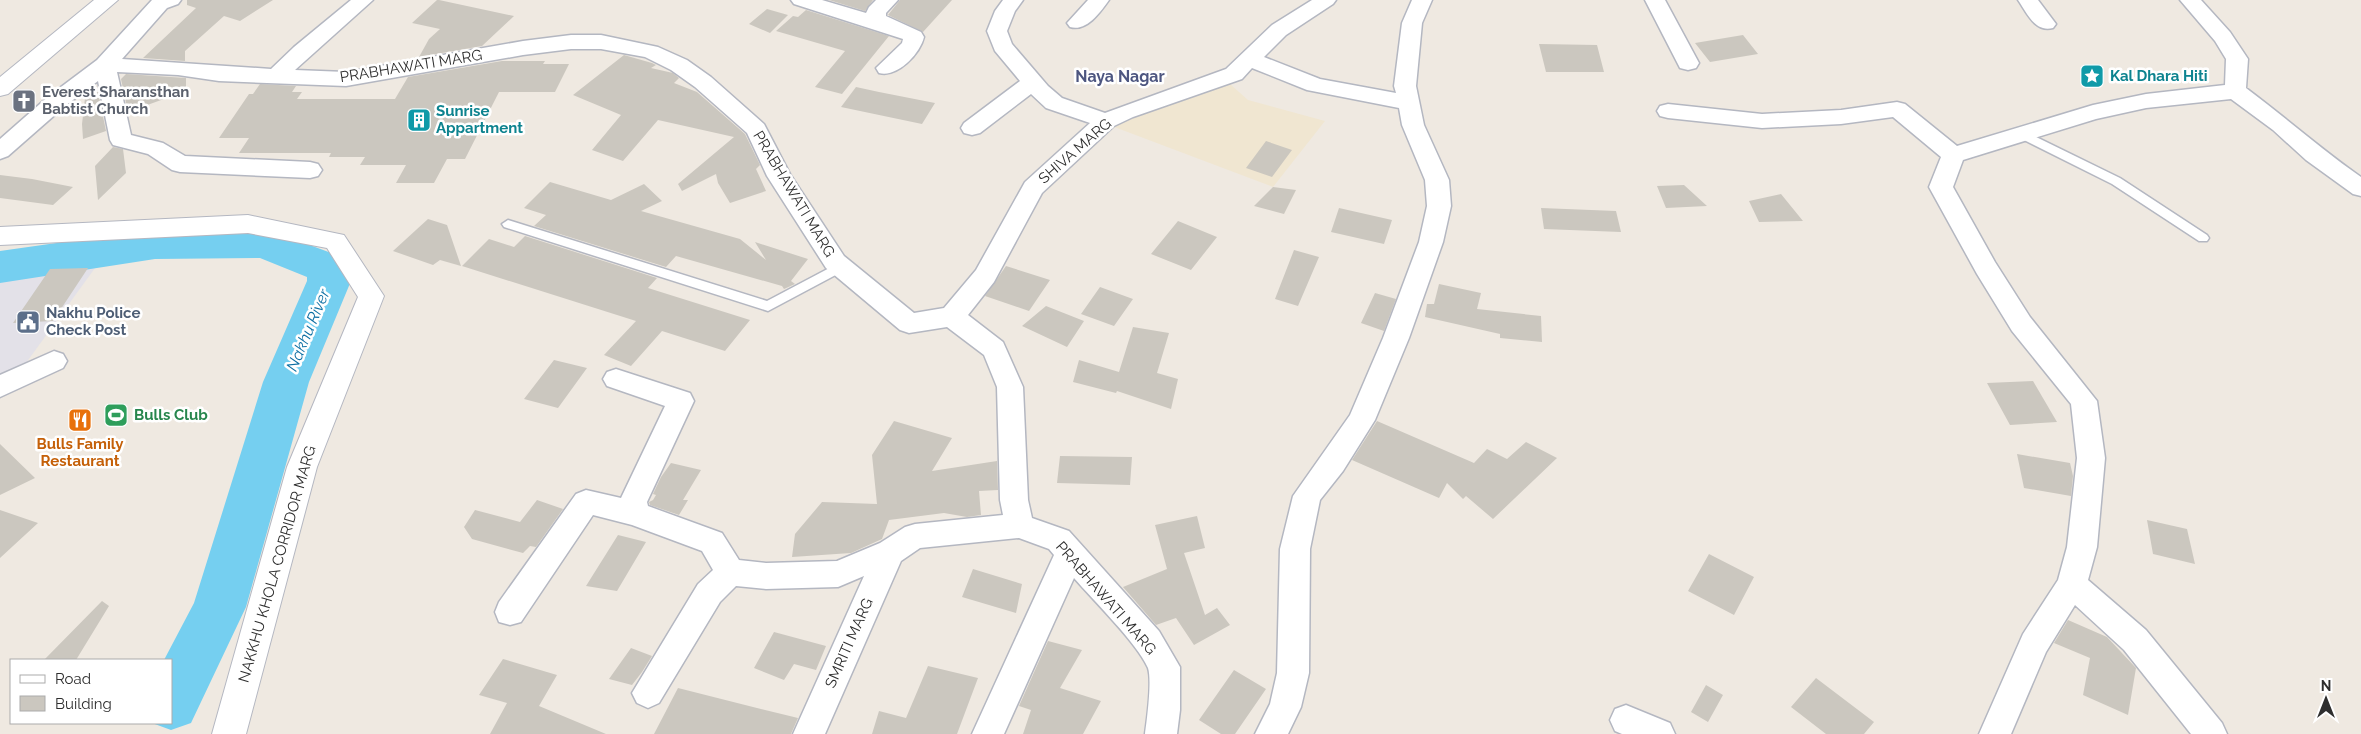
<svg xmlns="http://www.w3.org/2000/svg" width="2361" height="734" viewBox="0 0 2361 734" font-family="Raleway,sans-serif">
<rect width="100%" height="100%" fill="#efe9e1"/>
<path fill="#e3e1e8" d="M103,257L26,363L0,376V280Z"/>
<path fill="#f0e6d1" d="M1230,84L1248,100L1325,121L1273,187L1109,125L1128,116Z"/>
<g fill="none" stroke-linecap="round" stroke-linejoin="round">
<path fill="#75cff0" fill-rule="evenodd" d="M264,228L342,257L349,268L351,281L309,382L246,607L191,723L171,730L152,723H171V660H164L194,603L263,382L307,281V277L260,258L155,259L0,283V251L155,229Z"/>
</g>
<path fill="#cbc7bf" d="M187,0H273L240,21L224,16L185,51V61L143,58L196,8L187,5Z
M437,0H439L514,16L482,46L419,57L429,39L440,29L412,23Z
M829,0H873L865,11Z
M900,0H952L923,32L888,15Z
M767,9L788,15L770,33L749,24Z
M806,10L889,36L842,94L815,87L845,51L776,31L793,16L798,17Z
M1743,35L1758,54L1710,62L1695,43Z
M1539,44L1597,45L1604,72H1546Z
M624,55L652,63L656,65L651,68L673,73L679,78L674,83L697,92L745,134L760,165L756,169L766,191L730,203L718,183L716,174L682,191L678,184L734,137L658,120L623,161L592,150L621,115L573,95Z
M502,61H545L543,64H569L555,92H499L465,159H447L434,183H396L406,165H360L365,157H329L331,153H239L249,138H219L249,94H253L260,84L296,86L292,92H302L297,99H395L408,77Z
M126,74L186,78V91L128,112L121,79Z
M856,87L879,92L935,103L922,124L841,107Z
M98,92L106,131L83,139L82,124L85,98Z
M1266,141L1292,150L1272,177L1246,168Z
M113,147L123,149L126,173L98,200L95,166Z
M0,175L32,179L73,187L53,205L0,198Z
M550,182L611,200L644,184L662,201L641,211L740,239L766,260L755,242L808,259L791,281L795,284L784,289L782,286L676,256L666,267L534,226L546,215L524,208Z
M1684,185L1707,206L1666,208L1657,186Z
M1273,187L1296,190L1284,214L1254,206Z
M1781,194L1803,221L1759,222L1749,201Z
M1339,208L1392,220L1384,244L1331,232Z
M1541,208L1616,211L1621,232L1544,229Z
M428,219L447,225L461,266L440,260L433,265L393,251Z
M1178,221L1217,237L1191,270L1151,254Z
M525,236L657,278L648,288L750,320L725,351L662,331L631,366L604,355L636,321L462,266L489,239L514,247Z
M1294,250L1319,257L1298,306L1275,299Z
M1006,266L1050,280L1029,311L985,296Z
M88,268L53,321L13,323L50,269Z
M1439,284L1481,293L1477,309L1541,316L1542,342L1500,338V334L1425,317L1427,304H1434Z
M1100,287L1133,299L1114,326L1081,314Z
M1375,293L1396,299L1384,331L1361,323Z
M1046,306L1084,321L1067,347L1022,326Z
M1133,327L1169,333L1157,373L1178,379L1171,409L1117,391L1116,393L1073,382L1079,360L1119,372Z
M554,360L587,368L558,408L524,399Z
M2033,381L2057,422L2010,425L1987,383Z
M894,421L952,438L932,471L997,461L998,490L979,491L981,515L967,517L944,513L889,520L882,539L851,553L792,557L795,534L822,502L877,504L872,455Z
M1377,421L1474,463L1487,449L1507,459L1526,442L1557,458L1493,519L1466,496L1463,499L1447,483L1439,498L1352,460Z
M0,444L35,478L0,495Z
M2017,454L2070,463L2073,476L2071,496L2024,488Z
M1060,456L1132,457L1130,485L1057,483Z
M671,463L701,470L683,500H688L679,515L650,505L649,502L653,500L656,495L653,494L661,477Z
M537,500L563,509L536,547L530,546L523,553L472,539L464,527L475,510L520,522Z
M0,510L38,523L0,558Z
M1197,516L1205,548L1184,553L1205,615L1217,608L1230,625L1194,645L1176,618L1156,625L1123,587L1167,569L1155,525Z
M2147,520L2187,529L2195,564L2153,554Z
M618,535L646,542L617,591L586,586Z
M1709,554L1754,577L1734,615L1688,591Z
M973,569L1022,584L1016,613L962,597Z
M102,601L109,606L76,660H44Z
M2068,620L2107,637L2136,668L2128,715L2083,695L2090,658L2054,643Z
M774,632L826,646L816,670L794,664L784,680L754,668Z
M1048,641L1082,650L1060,688L1101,701L1083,734H1023L1031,710L1019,706Z
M631,648L652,656L642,672L632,685L609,679Z
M503,659L557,675L539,706L606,734H490L507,703L479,695Z
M928,666L978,678L957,734H872L879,711L906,718Z
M1234,670L1266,689L1235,734H1221L1199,720Z
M1816,678L1874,722L1864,734H1826L1791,707Z
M1706,685L1723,695L1708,722L1691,712Z
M678,688L753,707L798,718L791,734H654Z"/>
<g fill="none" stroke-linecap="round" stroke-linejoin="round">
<g stroke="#b4b7c1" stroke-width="3">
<path id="lane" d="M2022,130L2120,178L2207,235L2209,238L2207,241H2199L2112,184L2018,137L2017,134Z
M508,220L767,301L837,264H845L847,267L845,270L768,311L504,227L502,224Z"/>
</g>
<g stroke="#b4b7c1" stroke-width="3">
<path id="street" d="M152,0H181L178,4L167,8L122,59L271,69L294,47L351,0H373L295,70L346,72L523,41L571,35H601L658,47L687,60L711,77L764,124L790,174L844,256L914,313L944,308L976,270L1025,182L1090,123L1046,108L1031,94L980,133L972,135L964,133L961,128L964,123L1020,81L995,51L987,31L995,11L1003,0H1023L1015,11L1007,31L1012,44L1048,86L1062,98L1105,113L1226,69L1272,25L1312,0H1336L1333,4L1286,35L1264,57L1320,79L1396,93L1394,86L1402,23L1412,0H1432L1422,23L1416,86L1424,125L1449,180L1451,206L1443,242L1409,338L1375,420L1343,471L1320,500L1310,549L1309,673L1301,707L1288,734H1255L1270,704L1277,673L1280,549L1293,496L1350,415L1383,338L1419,242L1427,206L1425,180L1402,125L1399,108L1307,90L1252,68L1242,79L1133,117L1114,126L1042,193L994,282L968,315L1003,342L1023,387L1028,500L1032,518L1069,531L1159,631L1180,667V710L1177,734H1145C1147,720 1152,680 1148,668C1137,643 1093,600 1074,578L1004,734H972L1054,555L1049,549L1019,538L920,548L901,561L825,734H793L864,576L838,587L766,589L736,586L720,602L659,703L648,708L637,703L632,693L698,584L713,570L702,551L632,525L593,515L521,622L510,625L499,622L495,612L499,602L576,494L586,490L621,498L665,406L607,386L603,379L607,372L616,369L690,393L694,401L647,502L648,506L722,533L739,560L766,563L837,561L880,543L905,527L915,524L1003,515L1000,500L997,387L984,355L947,327L909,333L900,330L826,268L767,176L747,133L695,87L671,70L645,57L601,49H571L523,55L346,86L219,81L178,75L117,72L131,135L163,143L185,156L310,162L318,164L322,170L318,176L310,178L180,172L172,170L148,154L113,145L110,140L98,81L65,106L8,156L0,159V139L49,96L97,60Z
M791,0H822L866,13L869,7L876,0H898L886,13V16L921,32L924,37C920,54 897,78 879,73L876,68L902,43L903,39L794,4Z
M1088,0H1109C1100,13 1086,32 1070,27L1067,23Z
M1645,0H1665L1699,63L1696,68L1688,70L1680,68Z
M2018,0H2038L2056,24L2053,28C2035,33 2027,13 2018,0Z
M2180,0H2201L2230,32L2248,59L2246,88C2285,117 2321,149 2361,177V196L2353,194L2306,160L2273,130L2231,99L2146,108L2096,119L1963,160L1953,187L1995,262L2030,317L2097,401L2105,458L2097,547L2088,580L2146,630L2222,723L2227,734H2191L2124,650L2075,605L2046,652L2011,734H1979L2023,634L2058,580L2067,547L2077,458L2071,404L2012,331L1977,274L1929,187L1941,157L1893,117L1841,124L1762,128L1668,118L1660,116L1657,111L1660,106L1668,104L1762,114L1841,110L1897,102L1905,104L1957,146L2093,105L2146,94L2225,85L2226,59L2215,41Z
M54,351L63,354L67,361L63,368L0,397V375Z
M1626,705L1670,723L1675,734H1622L1615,731L1610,720L1615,709Z"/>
</g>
<g stroke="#b4b7c1" stroke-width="2">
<path id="secondary" d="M94,0H118L8,94L0,96V77Z
M248,215L344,235L384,296L317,467L246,734H212L287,467L358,297L327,248L248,233L0,245V227Z"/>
</g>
<use href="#lane" fill="#fff" fill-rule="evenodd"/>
<use href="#street" fill="#fff" fill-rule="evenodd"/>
<use href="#secondary" fill="#fff" fill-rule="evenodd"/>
</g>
<defs>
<g id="sight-square" transform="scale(1.25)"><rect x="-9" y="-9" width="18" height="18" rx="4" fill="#0f9aa8" stroke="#fff"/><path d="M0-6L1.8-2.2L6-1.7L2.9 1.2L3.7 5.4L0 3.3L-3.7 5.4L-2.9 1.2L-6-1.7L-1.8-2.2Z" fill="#fff"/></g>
<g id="church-square" transform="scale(1.25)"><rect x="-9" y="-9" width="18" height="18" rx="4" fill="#6b7280" stroke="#fff"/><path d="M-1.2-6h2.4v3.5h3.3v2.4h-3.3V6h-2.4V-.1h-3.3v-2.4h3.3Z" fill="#fff"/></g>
<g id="building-square" transform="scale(1.25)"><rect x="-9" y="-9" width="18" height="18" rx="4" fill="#0f9aa8" stroke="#fff"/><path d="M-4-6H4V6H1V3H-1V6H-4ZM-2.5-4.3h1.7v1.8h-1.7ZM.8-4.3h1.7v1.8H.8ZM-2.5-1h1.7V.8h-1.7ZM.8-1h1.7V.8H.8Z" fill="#fff"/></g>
<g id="civic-square" transform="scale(1.25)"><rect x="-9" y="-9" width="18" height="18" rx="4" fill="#5c6f8a" stroke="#fff"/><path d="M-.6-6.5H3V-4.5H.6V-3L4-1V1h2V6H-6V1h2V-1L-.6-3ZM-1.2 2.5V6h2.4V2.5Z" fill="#fff"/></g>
<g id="stadium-square" transform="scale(1.25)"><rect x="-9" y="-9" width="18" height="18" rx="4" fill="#2e9e5b" stroke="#fff"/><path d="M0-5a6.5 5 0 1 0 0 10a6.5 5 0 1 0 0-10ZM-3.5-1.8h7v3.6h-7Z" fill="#fff"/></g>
<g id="restaurant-square" transform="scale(1.25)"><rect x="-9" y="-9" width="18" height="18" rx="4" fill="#e8710a" stroke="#fff"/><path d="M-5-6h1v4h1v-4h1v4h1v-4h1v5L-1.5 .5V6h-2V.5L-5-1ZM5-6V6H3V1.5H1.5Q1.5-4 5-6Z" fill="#fff"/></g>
</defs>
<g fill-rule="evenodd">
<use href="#sight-square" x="2092" y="76"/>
<use href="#church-square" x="24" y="101"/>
<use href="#building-square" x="419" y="120"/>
<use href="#civic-square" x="28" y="322"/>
<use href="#stadium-square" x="116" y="415"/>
<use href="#restaurant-square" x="80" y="420"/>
</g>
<g text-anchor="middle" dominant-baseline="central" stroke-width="5" stroke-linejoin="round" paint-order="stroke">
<g font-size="15" fill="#2e2e2e" stroke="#fff">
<text transform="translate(411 66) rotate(-9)">PRABHAWATI MARG</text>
<text transform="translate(1075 151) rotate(-41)">SHIVA MARG</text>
<text transform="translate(794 194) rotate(59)">PRABHAWATI MARG</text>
<text transform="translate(277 564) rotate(-74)">NAKKHU KHOLA CORRIDOR MARG</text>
<text transform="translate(1106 598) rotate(49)">PRABHAWATI MARG</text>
<text transform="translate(849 643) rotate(-66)">SMRITI MARG</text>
</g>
<g font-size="15" font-weight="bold" fill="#0d838f" stroke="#fff" text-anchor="start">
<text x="2110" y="76">Kal Dhara Hiti</text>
<text x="436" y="111">Sunrise<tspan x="436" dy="17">Appartment</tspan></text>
</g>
<g font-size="15" font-weight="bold" fill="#5b616d" stroke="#fff" text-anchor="start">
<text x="42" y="92">Everest Sharansthan<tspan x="42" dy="17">Babtist Church</tspan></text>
</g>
<g font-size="15" font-weight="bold" fill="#4e5e75" stroke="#fff" text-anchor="start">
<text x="46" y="313">Nakhu Police<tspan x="46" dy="17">Check Post</tspan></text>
</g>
<g font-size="15" font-weight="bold" fill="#27864d" stroke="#fff" text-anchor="start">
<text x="134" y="415">Bulls Club</text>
</g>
<g font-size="15" font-weight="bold" fill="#c56008" stroke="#fff">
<text x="80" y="444">Bulls Family<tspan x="80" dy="17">Restaurant</tspan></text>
</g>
<g font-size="16" font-weight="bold" fill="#4d5680" stroke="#fff">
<text x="1120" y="76">Naya Nagar</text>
</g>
<g font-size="16" font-style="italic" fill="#0d6fa3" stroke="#fff">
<text transform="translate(308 330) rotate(-67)">Nakhu River</text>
</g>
</g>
<rect x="10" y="659" width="162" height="65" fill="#ffffff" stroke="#ababab"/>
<rect x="20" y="675" width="25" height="8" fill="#ffffff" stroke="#ababab"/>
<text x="55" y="684" font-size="15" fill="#2e2e2e">Road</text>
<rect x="20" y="696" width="25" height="15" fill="#cbc7bf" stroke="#ababab"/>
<text x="55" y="709" font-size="15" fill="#2e2e2e">Building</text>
<g transform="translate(2326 699)" stroke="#ffffff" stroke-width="4" paint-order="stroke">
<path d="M0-4L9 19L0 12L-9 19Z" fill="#2e2e2e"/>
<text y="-8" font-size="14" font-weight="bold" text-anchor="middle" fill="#2e2e2e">N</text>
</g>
</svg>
